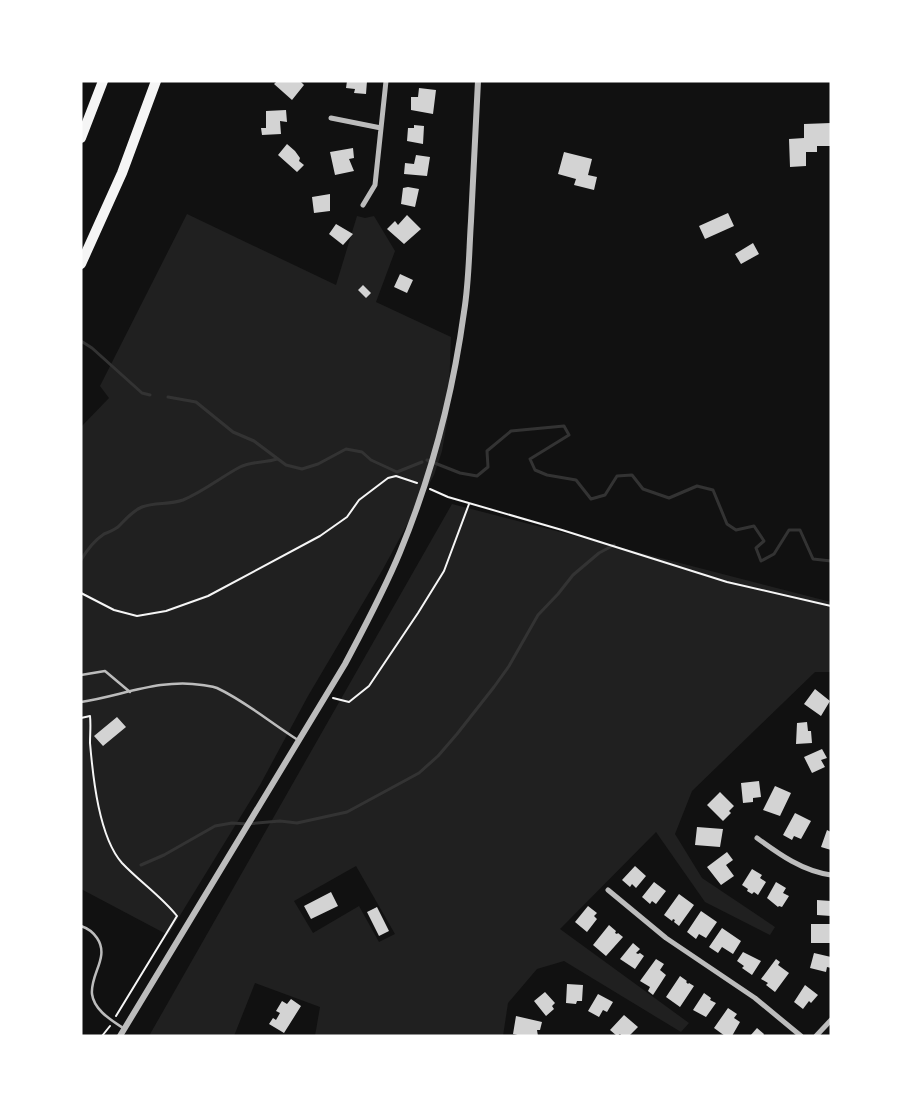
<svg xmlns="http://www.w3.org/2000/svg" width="912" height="1117" viewBox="0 0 912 1117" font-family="'Source Sans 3',sans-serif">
<rect width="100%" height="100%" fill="#111"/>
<path fill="#202020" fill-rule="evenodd" d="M187,214L336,285L357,216L365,218L374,216L395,251L376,302L451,337L448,417L442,451L434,475L383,569L308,696L260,785L168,935L81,889V427L109,398L100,386Z
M452,504L831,602V672H815L692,791L675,834L702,878L775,927L770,935L705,902L656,832L560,929L689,1023L681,1032L564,961L537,969L508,1003L503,1036H315L320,1007L255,983L234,1036H149ZM356,866L395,934L379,942L359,906L313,933L294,901Z"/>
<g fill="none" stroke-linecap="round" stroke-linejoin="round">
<path stroke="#333" stroke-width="3" d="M81,341L92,348L142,393L150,395
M168,397L196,402L233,432L254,441L286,465L302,469L318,464L346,449L362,452L371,460L397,472L422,462
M427,460L460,473L477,476L488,467L487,451L511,431L564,426L569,435L530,459L535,470L547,475L576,480L591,499L605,495L617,476L632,475L643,489L669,498L697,486L713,490L727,524L736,530L754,526L764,541L756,548L761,561L774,554L789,530H800L813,559L831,561
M81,560C87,550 95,540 104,534C109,532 114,530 118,527C125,520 132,511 142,507C155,502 169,505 183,500C203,492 221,477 240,467C252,461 265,463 277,459
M141,865L164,855L215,826L232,823L247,824L280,821L297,823L347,812L419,773L438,756L457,734L494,687L509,666L538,615L558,594L573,575L599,553L614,545"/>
</g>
<path fill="#d3d3d3" d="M277,81H300L304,85L292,100L274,84Z
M347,81H367L366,94L354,93L355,89L346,88Z
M419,88L436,90L433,114L411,110V97H418Z
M286,110L287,122L280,121L281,134L262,135L261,128H266V111Z
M831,123V146H817V152H806V166L790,167L789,139L804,138V124Z
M414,125L424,126L423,144L407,141L408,128H414Z
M287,144L295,151L300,158L299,161L304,165L297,172L278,155Z
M353,148L354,158L349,159L354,171L335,175L330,152Z
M564,152L592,159L588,175L597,177L594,190L574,185L576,179L558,174Z
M416,155L430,157L427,176L404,174L405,163L414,164Z
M408,187L419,189L415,207L401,204L403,188Z
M330,194V211L314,213L312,197Z
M728,213L734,226L705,239L699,226Z
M407,215L421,229L404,244L387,229L395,221L398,225Z
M336,224L353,234L343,245L329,234Z
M753,243L759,254L741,264L735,254Z
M400,274L413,280L407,293L394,287Z
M363,285L371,293L366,298L358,290Z
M815,689L830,701L821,716L804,704Z
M117,717L126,727L103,746L94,736Z
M807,722L808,731H811L812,743L796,744L797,723Z
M822,749L827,758L821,760L825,767L812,773L804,757Z
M759,781L761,797L753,798V802L743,803L741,783Z
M775,786L791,793L780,816L763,810Z
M720,792L734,806L729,811L731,813L723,821L707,805Z
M795,813L811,821L801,839L794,836L792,840L783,835Z
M697,827L723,829L720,847L695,845Z
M827,830L831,832V850L821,847Z
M727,852L733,860L726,865L734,876L721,885L707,867Z
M635,866L646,876L636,888L632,884L630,887L622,880Z
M752,869L762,875L760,878L766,882L758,895L754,892L752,894L747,891L748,889L742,885Z
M654,882L666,891L656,904L652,901L650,904L642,897Z
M776,882L786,888L783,893L789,896L782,907L779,906L778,907L767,898Z
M331,892L338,906L311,919L304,906Z
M679,894L694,905L679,926L674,922L675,920L673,919L672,921L664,915Z
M817,900L831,901V916L817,915Z
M588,906L597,913L594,916L597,919L587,932L575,922Z
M377,907L389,931L379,936L367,912Z
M701,911L717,922L706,938L699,934L696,939L687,932Z
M811,924H831V943H811Z
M609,925L616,931L615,933L617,934L618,933L623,937L606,956L593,945Z
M722,928L741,941L733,954L722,947L718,953L709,947Z
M633,943L640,949L636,953L638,954L640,953L644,956L635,969L620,959Z
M743,952L761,961L752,975L742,968L744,966L737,961Z
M814,953L831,957V968L827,967L826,972L810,968Z
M656,959L664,964L660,970L666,975L653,995L648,991L650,987L640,981Z
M776,959L780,962L778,965L789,973L775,992L766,985L768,983L761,979Z
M680,976L687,981L686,982L688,984L689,983L694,986L680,1007L666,997Z
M567,984L583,985L582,1001H577L576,1004L566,1003Z
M805,985L818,995L811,1003L809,1001L803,1009L794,1002Z
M545,992L555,1003L552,1006L554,1009L546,1016L534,1001Z
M704,993L711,998L710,1000L716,1003L706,1017L693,1010Z
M598,994L613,1002L607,1012L603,1010L599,1017L588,1011Z
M291,999L301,1006L284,1033L269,1024L273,1018L276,1020L280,1013L276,1011L282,1001L287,1004Z
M728,1008L737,1014L734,1018L740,1022L732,1036H725L714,1028Z
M624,1015L638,1027L629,1036H622L620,1034L617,1036L610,1030Z
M516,1016L542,1022L540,1030H537L538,1036H522L513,1034Z
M757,1028L764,1034L763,1036H750Z"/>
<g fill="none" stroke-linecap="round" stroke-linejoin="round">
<path stroke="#f5f5f5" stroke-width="2" d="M430,489L448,497L562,530L727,582L831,606
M81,593L114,610L137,616L166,611L208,596L320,536L347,517L359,500L388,478L396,476L417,483
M333,698L349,702L369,686L418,613L444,571L469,504
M81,718L90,716C91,725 90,734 90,743C93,778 99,837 122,863C140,882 161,896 177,916L116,1016
M102,1036L110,1026"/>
<path stroke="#bcbcbc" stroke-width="2.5" d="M81,675L105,671L130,692
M81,702C121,696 161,678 202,685C207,686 212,686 217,688C245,701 271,723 298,740
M81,926C87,928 93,932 97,938C110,957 90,974 92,994C94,1010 111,1020 123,1028"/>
<path stroke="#bcbcbc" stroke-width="5" d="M331,118L381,128
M363,205L375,185L386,81
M757,838C779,854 802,871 831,875
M608,890L666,938L755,998L801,1036
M816,1036L831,1020"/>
<path stroke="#bcbcbc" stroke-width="6" d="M120,1036L345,664C364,628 384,591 400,552C431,477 453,392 464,312C469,282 469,251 471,221C473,174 476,128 478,81"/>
<path stroke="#f5f5f5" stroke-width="10" d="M81,138L103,81
M81,264L122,173L156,81"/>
</g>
<rect width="912" height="1117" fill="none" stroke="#ffffff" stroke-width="165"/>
</svg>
